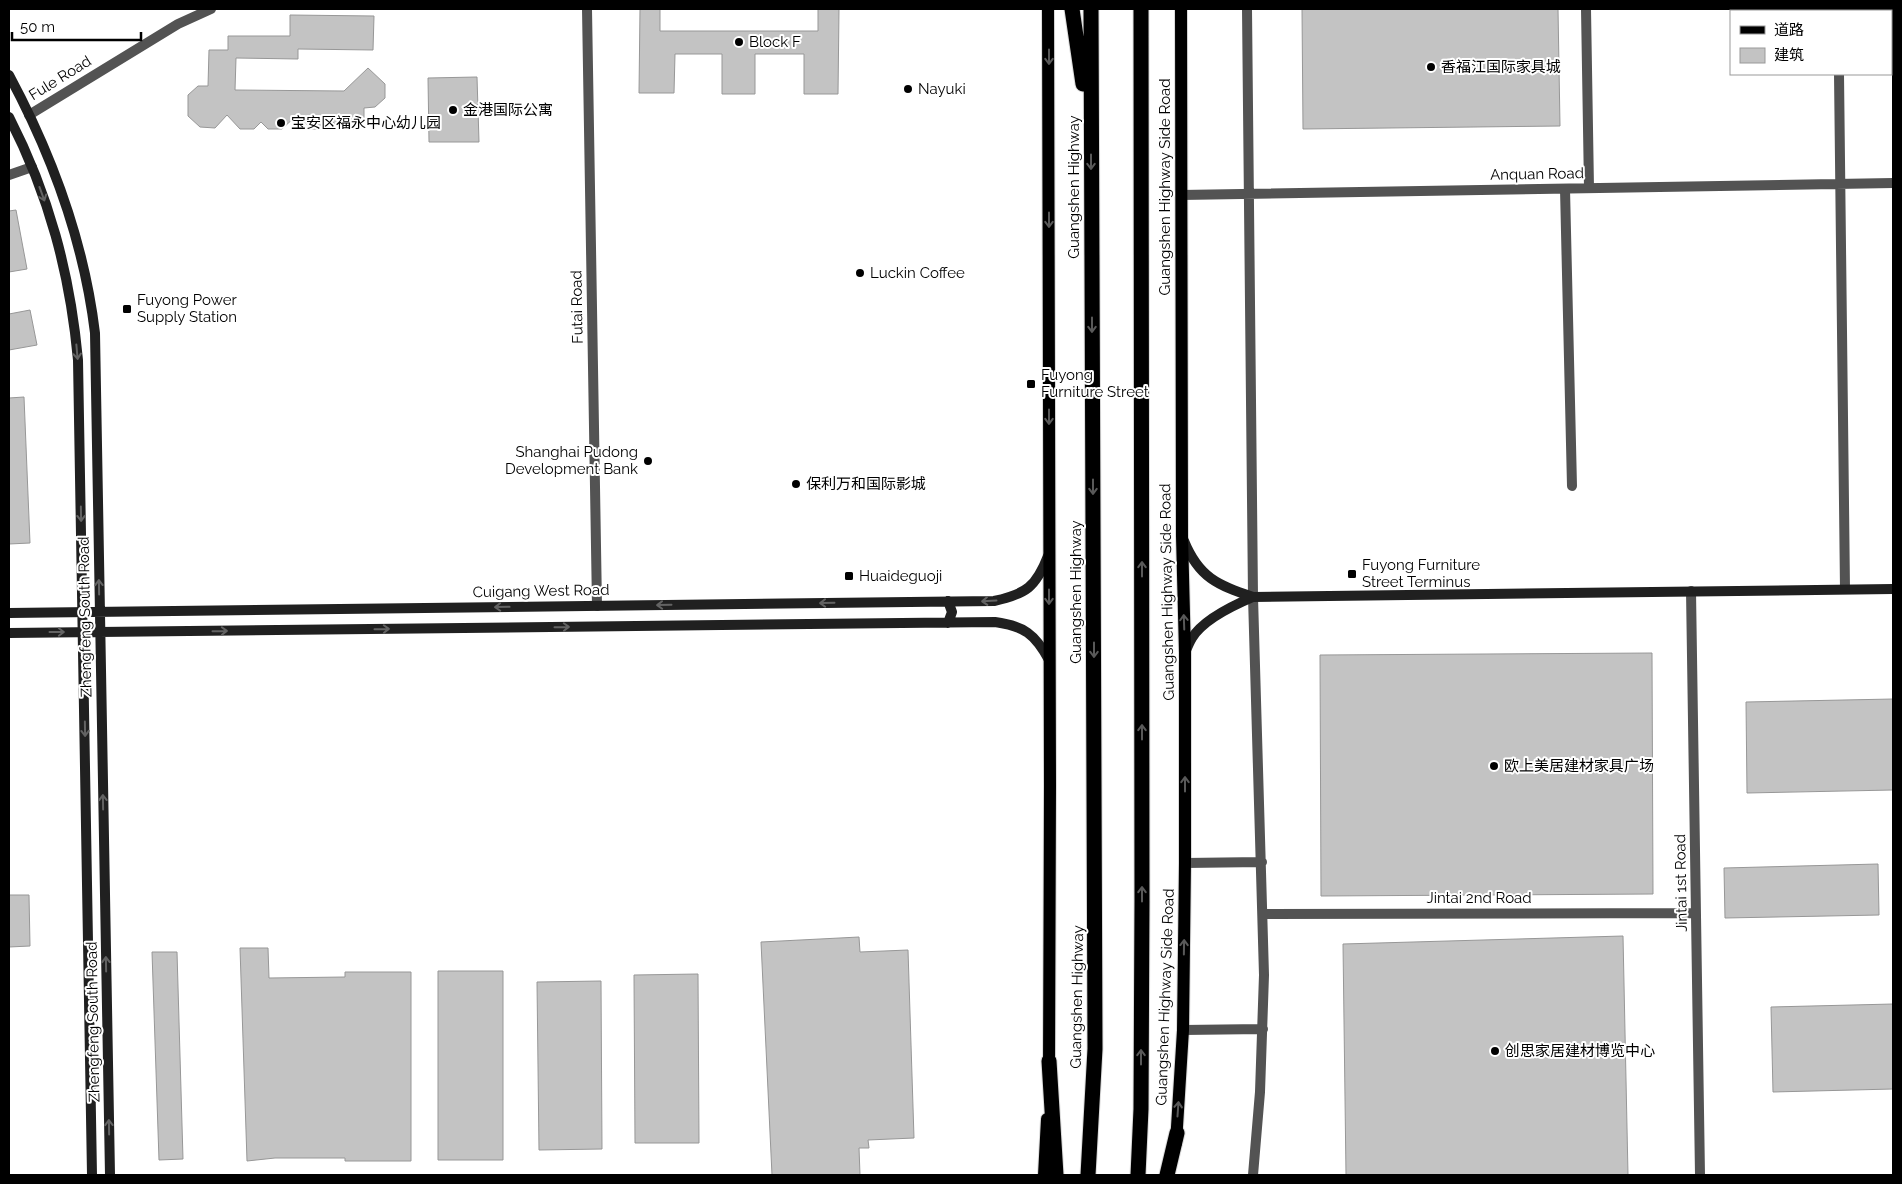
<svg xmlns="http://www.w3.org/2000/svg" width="1902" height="1184" viewBox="0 0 1902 1184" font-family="Raleway,'Noto Sans SC',sans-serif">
<rect width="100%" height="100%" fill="#fff"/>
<path fill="#c3c3c3" stroke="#979797" d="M640,9H660V31H818V9H839L838,94H804V54H755V94H722V54H675L674,93H639Z
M1302,9H1558L1560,126L1303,129Z
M290,15L374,16L373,50L298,49V59L236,58L235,90L344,91L368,68L385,84V98L375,107L364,108V120L354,129H340L333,122L326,129H312L297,115L282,129H268L261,122L254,129H240L227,115L215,128L200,127L188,116V95L198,86H208L209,50H228V36H290Z
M477,77L479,142H429L428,78Z
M16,210L27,269L9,272V211Z
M30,310L37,345L9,350V314Z
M24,397L30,543L9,544V398Z
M1652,653L1653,894L1321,896L1320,655Z
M1893,699V790L1747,793L1746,702Z
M1878,864L1879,915L1725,918L1724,868Z
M9,895H29L30,946L9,947Z
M1623,936L1628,1175H1346L1343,944Z
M859,937L860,952L908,950L914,1138L868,1140L869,1148H859L860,1175H772L761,942Z
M240,948H268L269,978L345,977V972H411V1161H345V1158H275L247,1161Z
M152,952H177L183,1159L159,1160Z
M438,971H503V1160H438Z
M698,974L699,1143H635L634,975Z
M601,981L602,1149L539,1150L537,982Z
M1893,1004V1089L1773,1092L1771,1007Z"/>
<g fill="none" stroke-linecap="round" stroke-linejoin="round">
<g stroke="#dbdbdb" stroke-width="14">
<path id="primary" d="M1048,9L1050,786L1049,1069
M1176,1143L1183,1030L1185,863V653L1182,536L1181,9
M1044,1175L1047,1119"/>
</g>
<g stroke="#dbdbdb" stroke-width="17">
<path id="highway" d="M1072,9L1083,84
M1049,1061L1056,1175
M1088,1175L1095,1049L1091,9
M1138,1175L1141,1109L1142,901L1141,9
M1167,1175L1177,1133"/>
</g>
<path stroke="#535353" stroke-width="10" d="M9,175L32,167"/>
<path stroke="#535353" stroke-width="10" d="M587,9L597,606
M1247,9L1253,597L1264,975L1260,1092L1253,1175
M1586,9L1589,188
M1838,9V11
M1839,74L1845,589
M29,115L178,24L211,9
M1565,189L1572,486
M1181,195L1893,183
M1691,591L1700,1175
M1185,863L1262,862
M1263,914L1696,913
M1183,1030L1263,1029"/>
<path stroke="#202020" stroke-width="10" d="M9,75C52,155 84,242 95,333L110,1175
M9,117C49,195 70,273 78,360L92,1175
M1184,541C1199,578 1218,585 1253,597L1893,589
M948,601L952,612L948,623
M9,613L994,601C1026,594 1036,587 1048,556
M9,633L995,622C1024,626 1035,634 1049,660
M1185,653C1187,648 1189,643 1192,638C1203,620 1234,605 1253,597"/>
<use href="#primary" stroke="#000" stroke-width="12"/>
<use href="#highway" stroke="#000" stroke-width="15"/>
</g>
<defs><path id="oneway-shaft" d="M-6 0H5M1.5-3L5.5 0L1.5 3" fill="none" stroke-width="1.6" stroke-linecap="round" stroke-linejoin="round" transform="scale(1.25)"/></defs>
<g stroke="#595959">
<use href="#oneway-shaft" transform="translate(1049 57) rotate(90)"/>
<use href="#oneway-shaft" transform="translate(1091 162) rotate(90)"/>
<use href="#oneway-shaft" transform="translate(1049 220) rotate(90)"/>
<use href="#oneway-shaft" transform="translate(1092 325) rotate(90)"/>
<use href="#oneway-shaft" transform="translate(1049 417) rotate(90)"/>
<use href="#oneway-shaft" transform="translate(1093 487) rotate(90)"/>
<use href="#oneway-shaft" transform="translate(1142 569) rotate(-90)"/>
<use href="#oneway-shaft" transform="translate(1049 597) rotate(90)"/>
<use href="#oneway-shaft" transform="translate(1184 622) rotate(-92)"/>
<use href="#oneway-shaft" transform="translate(1094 650) rotate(90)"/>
<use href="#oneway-shaft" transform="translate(1142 732) rotate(-90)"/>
<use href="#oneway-shaft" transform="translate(1185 784) rotate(-90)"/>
<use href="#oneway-shaft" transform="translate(1142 894) rotate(-90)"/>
<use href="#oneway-shaft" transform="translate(1184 947) rotate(-89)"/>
<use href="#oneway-shaft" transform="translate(1141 1057) rotate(-90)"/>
<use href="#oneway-shaft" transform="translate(1178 1109) rotate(-86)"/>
</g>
<g stroke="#636363">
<use href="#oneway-shaft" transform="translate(42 194) rotate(70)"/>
<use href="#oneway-shaft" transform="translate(77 352) rotate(85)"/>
<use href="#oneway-shaft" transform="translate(81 514) rotate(89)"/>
<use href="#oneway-shaft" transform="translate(99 587) rotate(-91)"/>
<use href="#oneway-shaft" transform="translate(989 601) rotate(177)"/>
<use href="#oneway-shaft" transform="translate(827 603) rotate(179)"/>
<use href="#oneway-shaft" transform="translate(664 605) rotate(179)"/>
<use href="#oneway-shaft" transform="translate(502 607) rotate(179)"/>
<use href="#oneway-shaft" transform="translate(562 627) rotate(-1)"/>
<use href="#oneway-shaft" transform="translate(382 629) rotate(-1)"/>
<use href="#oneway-shaft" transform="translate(220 631) rotate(-1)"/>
<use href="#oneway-shaft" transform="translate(57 632)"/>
<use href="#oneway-shaft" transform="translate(85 729) rotate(89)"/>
<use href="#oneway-shaft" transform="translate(103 802) rotate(-91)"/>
<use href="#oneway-shaft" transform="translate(106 964) rotate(-91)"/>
<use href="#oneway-shaft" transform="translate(109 1127) rotate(-91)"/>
</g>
<g fill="#000" stroke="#fff" stroke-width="2">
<circle cx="739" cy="42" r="5"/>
<circle cx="1431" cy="67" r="5"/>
<circle cx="908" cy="89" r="5"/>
<circle cx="453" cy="110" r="5"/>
<circle cx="281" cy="123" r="5"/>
<circle cx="860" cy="273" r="5"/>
<rect x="122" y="304" width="10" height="10" rx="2.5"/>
<rect x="1026" y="379" width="10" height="10" rx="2.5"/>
<circle cx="648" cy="461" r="5"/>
<circle cx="796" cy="484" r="5"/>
<rect x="1347" y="569" width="10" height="10" rx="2.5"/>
<rect x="844" y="571" width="10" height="10" rx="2.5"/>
<circle cx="1494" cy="766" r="5"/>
<circle cx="1495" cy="1051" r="5"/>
</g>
<g text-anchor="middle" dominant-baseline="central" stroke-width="4" stroke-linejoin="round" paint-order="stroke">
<g font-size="15" fill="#000" stroke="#fff" text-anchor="start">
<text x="749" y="42">Block F</text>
<text x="1441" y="67">香福江国际家具城</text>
<text x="918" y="89">Nayuki</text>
<text x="463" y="110">金港国际公寓</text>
<text x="291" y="123">宝安区福永中心幼儿园</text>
<text x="870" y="273">Luckin Coffee</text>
<text x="137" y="300">Fuyong Power<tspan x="137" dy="17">Supply Station</tspan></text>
<text x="1041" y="375">Fuyong<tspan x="1041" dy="17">Furniture Street</tspan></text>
<text x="638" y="452" text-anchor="end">Shanghai Pudong<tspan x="638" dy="17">Development Bank</tspan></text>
<text x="806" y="484">保利万和国际影城</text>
<text x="1362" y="565">Fuyong Furniture<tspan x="1362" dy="17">Street Terminus</tspan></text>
<text x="859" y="576">Huaideguoji</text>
<text x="1504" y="766">欧上美居建材家具广场</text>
<text x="1505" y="1051">创思家居建材博览中心</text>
</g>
<g font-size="15" fill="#000" stroke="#fff">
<text transform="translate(60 78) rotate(-32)">Fule Road</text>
<text transform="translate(1537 174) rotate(-1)">Anquan Road</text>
<text transform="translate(1074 187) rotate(-90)">Guangshen Highway</text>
<text transform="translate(1165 187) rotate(-90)">Guangshen Highway Side Road</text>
<text transform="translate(577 307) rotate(-91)">Futai Road</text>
<text transform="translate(541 591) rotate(-1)">Cuigang West Road</text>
<text transform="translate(1076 592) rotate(-90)">Guangshen Highway</text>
<text transform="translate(1167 592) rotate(-91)">Guangshen Highway Side Road</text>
<text transform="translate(85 617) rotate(-91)">Zhengfeng South Road</text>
<text transform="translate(1681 883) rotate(-91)">Jintai 1st Road</text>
<text x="1479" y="898">Jintai 2nd Road</text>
<text transform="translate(1077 997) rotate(-89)">Guangshen Highway</text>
<text transform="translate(1165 997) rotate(-88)">Guangshen Highway Side Road</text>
<text transform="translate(93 1022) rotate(-91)">Zhengfeng South Road</text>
</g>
</g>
<rect width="1902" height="1184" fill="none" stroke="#000000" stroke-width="20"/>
<rect x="1730" y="10" width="162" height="65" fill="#ffffff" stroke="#999999"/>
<rect x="1740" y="26" width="25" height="8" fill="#000000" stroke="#999999"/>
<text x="1774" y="35" font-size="15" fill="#000000">道路</text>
<rect x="1740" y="48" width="25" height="15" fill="#c3c3c3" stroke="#999999"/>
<text x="1774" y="60" font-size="15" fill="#000000">建筑</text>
<path d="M12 32v8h129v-8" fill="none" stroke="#000000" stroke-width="2.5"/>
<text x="20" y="32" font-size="15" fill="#000000" stroke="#ffffff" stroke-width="4" paint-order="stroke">50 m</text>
</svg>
